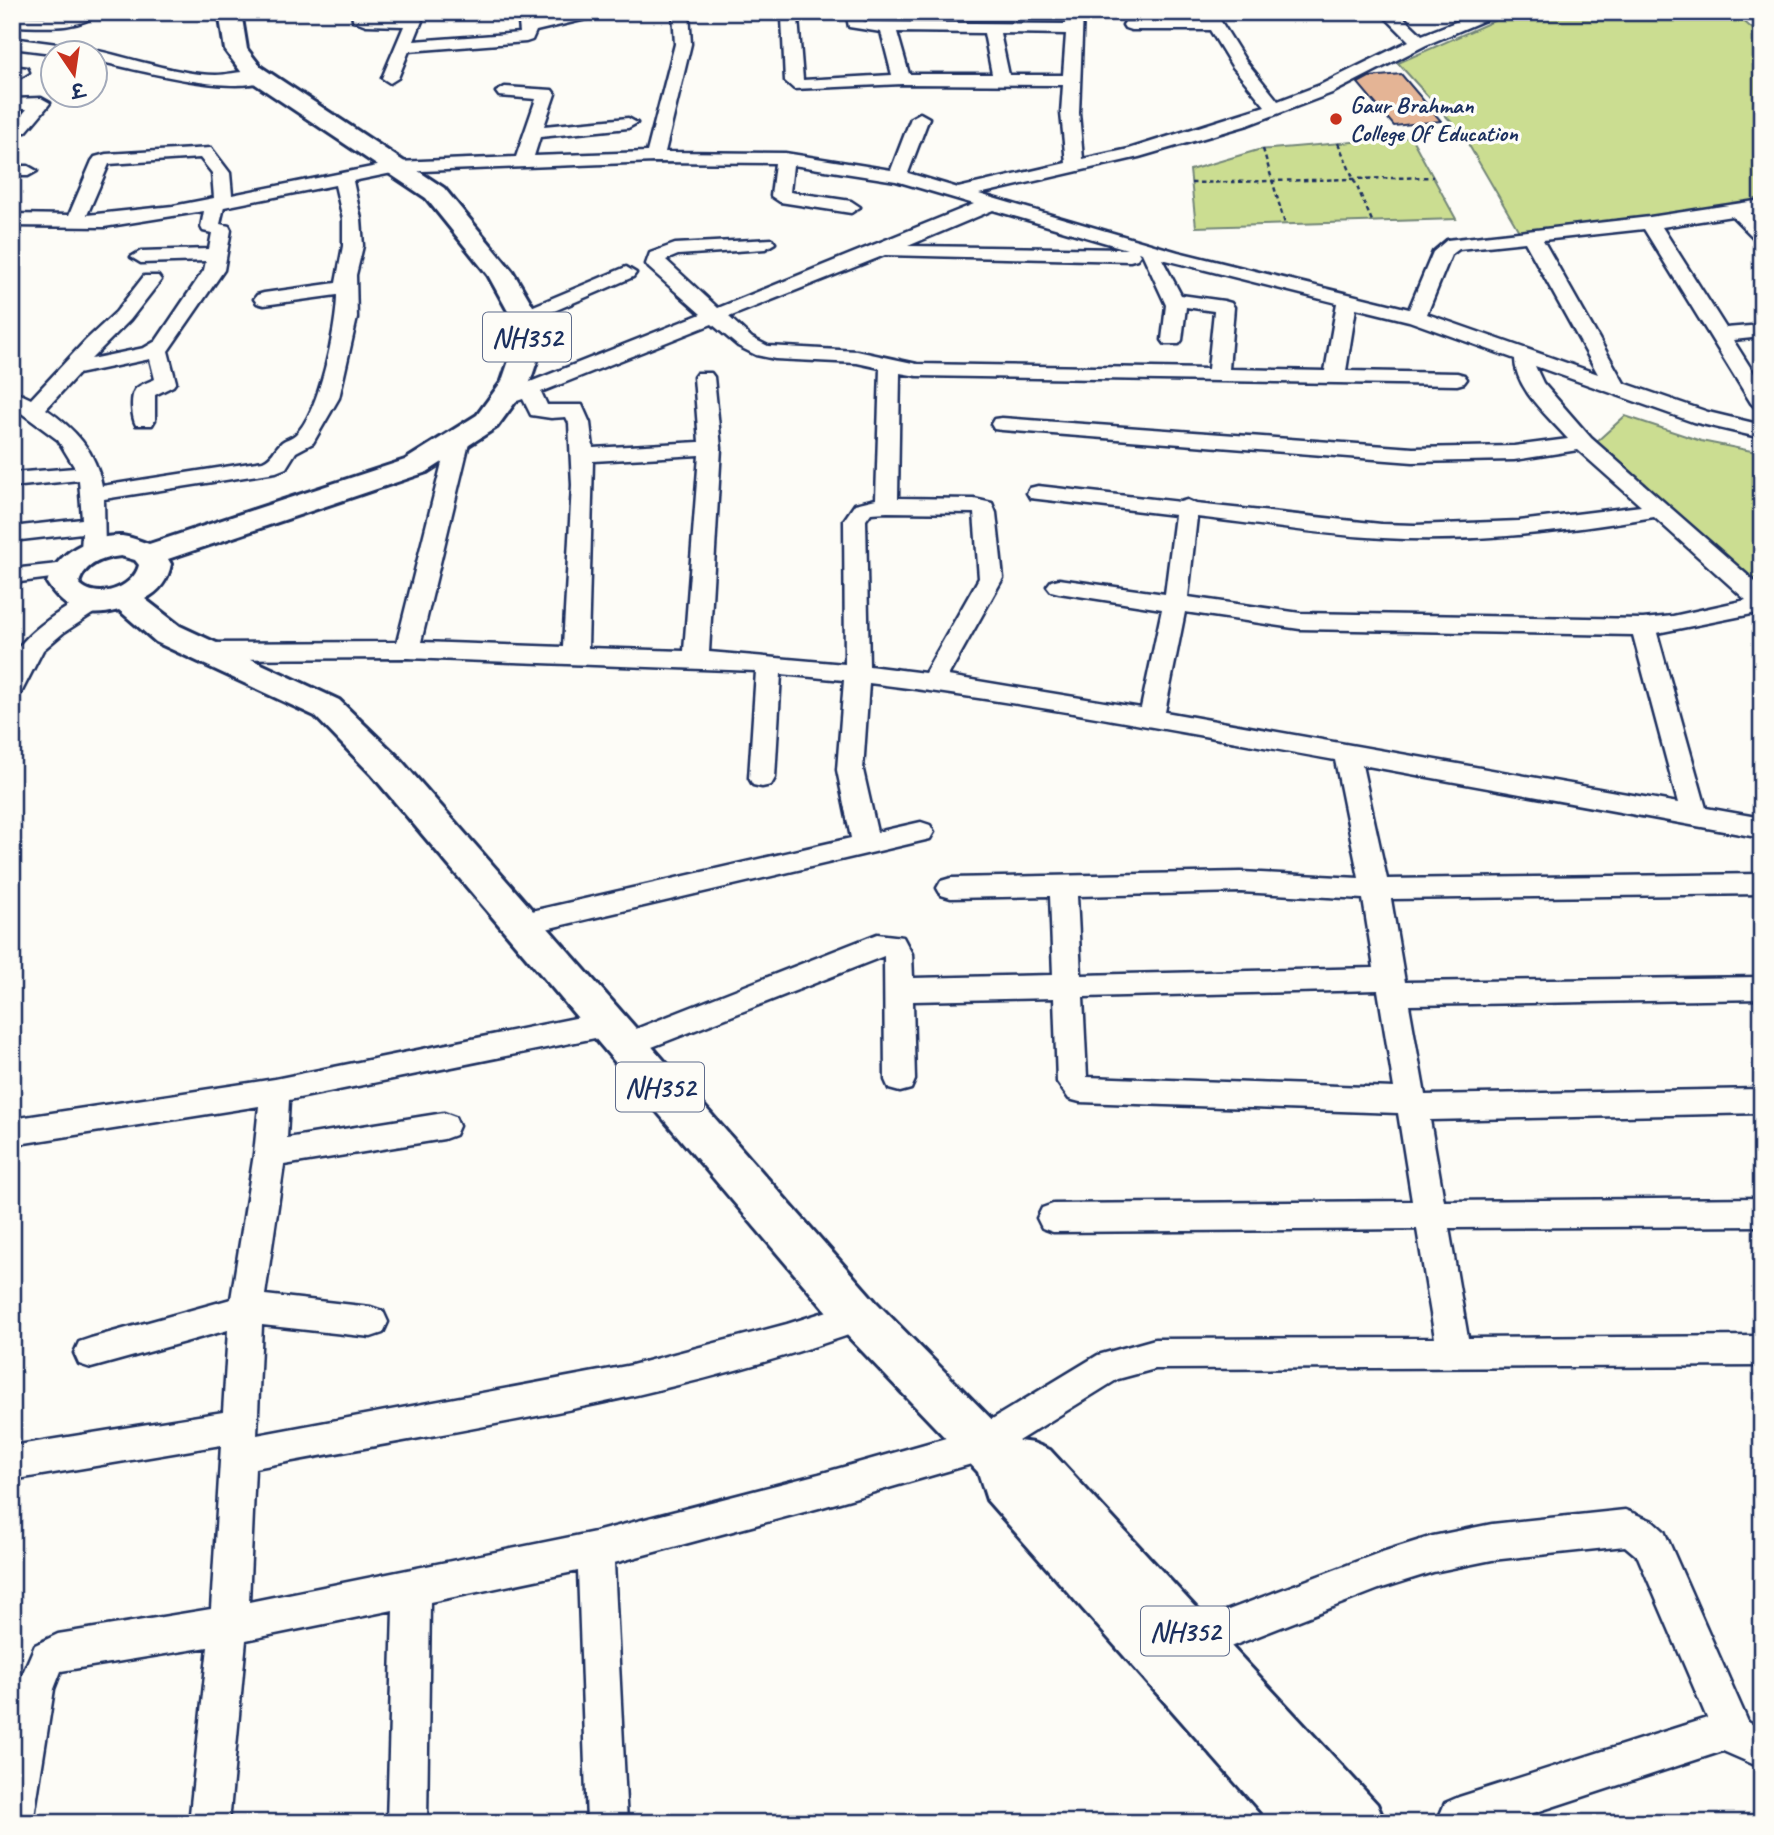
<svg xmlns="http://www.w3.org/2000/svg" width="1774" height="1835" viewBox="0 0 1774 1835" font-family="Caveat,'Playpen Sans Deva',sans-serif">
<rect width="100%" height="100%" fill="#fdfcf7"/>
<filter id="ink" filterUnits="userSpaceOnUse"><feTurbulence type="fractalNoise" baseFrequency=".0143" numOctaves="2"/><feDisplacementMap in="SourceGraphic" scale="14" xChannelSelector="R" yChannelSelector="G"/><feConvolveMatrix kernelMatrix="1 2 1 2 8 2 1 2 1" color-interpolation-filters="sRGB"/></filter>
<g filter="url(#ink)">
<path fill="#cbdd91" stroke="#738678" stroke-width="2" d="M1514,12H1733L1762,37V200L1629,221L1520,233L1463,135L1398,63Z
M1411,137L1456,219L1196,227L1190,170L1258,150Z
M1625,416L1701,441L1762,453V594L1595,443Z"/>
<path fill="#e4b495" stroke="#1b2f5e" stroke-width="2" d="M1401,74L1441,121L1394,126L1358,83L1369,77Z"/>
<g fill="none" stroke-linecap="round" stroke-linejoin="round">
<g stroke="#1b2f5e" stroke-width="5">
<path id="minor" d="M77,12H99C79,32 38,26 12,26V16L53,17Z
M352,12L420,18L422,21L414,41L520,33L518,12H534L535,22L575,12H605L603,15L536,31L532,40L526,42L409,51L398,78L390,83L382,78L404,26L366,25L353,20Z
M673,12H689L691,44L665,152L785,153L891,170L911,118L920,113L929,118L908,173L958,188L1066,163L1061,113L1063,85L902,84L794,89L785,81L782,18L784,15L790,13L798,18L803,80L892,75L881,32L849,27L846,12H862L863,21L867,22L1066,24L1067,12H1083L1079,113L1083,159L1129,149L1265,106L1232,66L1210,30H1131L1125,28L1123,25L1125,22L1204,20L1199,12H1215L1245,60L1278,101L1320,85L1409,41L1380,12H1398L1422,35L1481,12H1504L1426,45L1332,93L1248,125L1139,157L979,194L1178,252L1409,309L1433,252L1447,240L1650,217L1762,200V212L1750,213L1762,224V241L1755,239L1732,216L1662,227L1726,328L1762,325V337L1733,340L1762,386V409L1755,407L1751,403L1644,229L1543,240L1624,383L1708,412L1762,425V438L1693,422L1535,366L1543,383L1591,438L1762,588V612L1657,633L1706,808L1762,818V838L1362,765L1387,879L1762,874V894L1391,899L1405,982L1762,977V999L1409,1005L1425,1095L1762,1089V1113L1430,1120L1444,1201L1762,1198V1226L1449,1228L1468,1338L1762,1336V1366L1155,1369L1118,1379L994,1456L982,1461L819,1508L614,1563L627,1823H587L578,1571L430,1602L427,1823H387L393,1610L246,1640L229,1823H189L208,1647L61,1671L54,1689L33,1823H12V1710L16,1689L35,1645L58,1634L211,1609L221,1445L12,1480V1446L223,1412L228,1330L91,1368L79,1364L74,1353L79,1342L91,1338L231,1299L254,1154L259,1106L12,1145V1119L275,1079L605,1012L615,1016L620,1024L615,1032L605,1036L289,1100L287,1138L444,1113L455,1117L459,1126L455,1135L444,1139L284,1165L265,1295L371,1307L383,1311L388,1322L383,1333L371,1337L262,1325L257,1435L632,1365L787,1324L859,1301L871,1305L876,1316L871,1327C673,1400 461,1429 255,1468L249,1602L595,1532L819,1474L974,1430L1098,1355L1155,1339L1435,1338L1417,1229L1053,1232L1042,1228L1037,1218L1042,1208L1053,1204L1412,1201L1398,1113L1080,1102L1069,1099L1057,1082L1054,998L913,1001L915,1080L911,1089L900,1092L889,1089L885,1080L884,956L624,1058L613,1054L609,1046L613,1038L877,934L903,937L912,954L913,978L1053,975L1050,896L951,898L941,895L937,888L941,881L951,878L1241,872L1359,878L1335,760C1180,732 1025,702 869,683L863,770L877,832L921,822L930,825L934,832L930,839L520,935L510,932L506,924L510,916L851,838L837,770L844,680L781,674L775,778L771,785L762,787L753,785L749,778L756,671L407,658L200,659L191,657L188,651L191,645L200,643L397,642L448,439L451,434H467L470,439L421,642L563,647L572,485L569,423L566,417L551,418L531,415L523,399L502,406L495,404L491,400L495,396L701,314L649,268L646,264L650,253L675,244L772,239L775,243L765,249L678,255L666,260L718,308L974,204L896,181L793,165L790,192L851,201L860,207L851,213L780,202L771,196L775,163L655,162L397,172L353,181L361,219L363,246L356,275L357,318L339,398L313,443L296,452L286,468L276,472L104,499L105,551L101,556L93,558L85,556L81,551L82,533L12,541V527L82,519L79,480L12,487V473L75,468L58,440L12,406V390L31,399L86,340L116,312L144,276H158L161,280L158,284L130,320L91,359L144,348L156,341L204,270L206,261L141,263L131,257L141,251L209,249L212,233L203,231L201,227L204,211L104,227L12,226V214L69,215L92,161L95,157L106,154L211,148L230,173L232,195L397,162L516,157L536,99L499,96L496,92L505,87L552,90L555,94L544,126L628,118L637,123L628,128L540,137L534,156L647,152L675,44ZM897,32L984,33L992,74H909ZM1000,33L1066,34L1063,75H1009ZM200,158L212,173L214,198L173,206L87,215L109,164ZM335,185L343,219V246L336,283L264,293L257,295L254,299L257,303L264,305L337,295C337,326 319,413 296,434C292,438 286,439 282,442C274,449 273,457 263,461L102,486C96,451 74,428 46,409L78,374L150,359L155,379C149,382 138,385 135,390C130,398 132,418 136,425H152L155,420V395L173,386L176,382L168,351L224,270L231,230L229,226L220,224L224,207ZM993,210L1127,249L908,246ZM1525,242L1598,374L1427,314L1451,255L1459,249ZM1138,252L1142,253L1166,305L1162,340L1165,344H1179L1182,340L1186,307L1214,311L1208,369L917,364L857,351L768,346L752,338L729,317L885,255L1130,261L1137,259L1140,255ZM1162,259L1337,303L1325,371L1229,369L1234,307L1231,303L1224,301L1181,295ZM1356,308L1409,321L1515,359C1515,389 1549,417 1568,439L1514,446L1413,448L1002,418L994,419L991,424L994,429L1002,430L1413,462L1514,460L1578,450L1641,506L1519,521L1415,525L1381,524L1196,504L1187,500L1180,502L1038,486L1030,488L1027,493L1030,498L1175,515L1165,594L1059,579L1051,581L1047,586L1051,591L1059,593L1162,609L1141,708L948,676L1003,578L996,513L992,503L974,499L898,498L900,373L917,376L1457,385L1464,383L1467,379L1464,375L1457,373L1346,371ZM712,324L738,346L756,355L775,359L857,363L880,368L876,499L855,504L844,520L845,664L709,652L721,448L714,377L711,373H697L694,377L699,442L593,448L590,423L582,405H547L541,392ZM699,455L684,651L588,648L593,461ZM887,512L974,513L979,578L925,673L869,666L866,520L871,513ZM1197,517C1259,524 1321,535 1383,538C1473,543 1564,532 1654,517L1746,600L1673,616L1643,619L1300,613L1188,597ZM1185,612L1300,629L1633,635L1678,803L1165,712ZM1241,892L1363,899L1374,968L1081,975L1077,896ZM1378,990L1394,1088L1087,1077L1083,997Z
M12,38L80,47L88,52L94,50C130,58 181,75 216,75C231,75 258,66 268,77C247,100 125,67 94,60V52L52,53L12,48Z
M12,66L27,68L29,72L21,77L12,76Z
M41,98L50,103L47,107L26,132H14L12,127L27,109H12V99Z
M12,166H28L37,171L28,176H12Z
M626,267L636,273L633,277L531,321H517L514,317L517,313Z
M67,563L75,565L79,570L75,575L12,583V569Z
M95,594L103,597L107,602L103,607L63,633L43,650L21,693L12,695C12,684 9,667 13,657C22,634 72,601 95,594Z
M1625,1510L1653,1521L1664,1531L1745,1715L1748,1722L1762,1729V1768L1723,1751L1503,1823H1441L1439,1817L1445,1803L1459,1797L1707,1718L1638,1557L1625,1546L1492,1560L1433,1572L1379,1589L1194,1661L1181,1655L1175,1642L1181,1629L1194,1623L1379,1553L1433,1536L1492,1524Z"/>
</g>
<g stroke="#1b2f5e" stroke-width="6">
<path id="highway" d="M219,12H241L247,49L261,67L444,188L513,272L537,313L542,346L530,382L497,427L427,472L168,559L171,564C168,580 160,591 145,599L180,626L339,700L398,757L875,1301L1012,1440L1033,1443L1050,1450L1377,1804L1385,1823H1271L987,1500L978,1472L843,1331L372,775L315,716L156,642L119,610C86,619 65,611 47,583C56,552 90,535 122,536C131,537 140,541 149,544L405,460L477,415L502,381L514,346L509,313L488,275L426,198L245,77L225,50ZM121,556L135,560L139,565C134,588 95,602 79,583C85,563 103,558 121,556Z"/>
</g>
<path stroke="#1b2f5e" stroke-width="2.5" stroke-dasharray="4.5 3.5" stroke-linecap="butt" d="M1338,143L1372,221
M1263,149L1285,224
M1191,183L1433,177"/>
<use href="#minor" fill="#fdfcf7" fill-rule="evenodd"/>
<use href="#highway" fill="#fdfcf7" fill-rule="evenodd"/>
</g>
</g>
<circle fill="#c8321e" stroke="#fdfcf7" stroke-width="2.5" cx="1336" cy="119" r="7"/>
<g text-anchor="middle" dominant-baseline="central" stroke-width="7" stroke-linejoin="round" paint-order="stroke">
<g font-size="24" font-weight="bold" fill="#1b2f5e" stroke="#fdfcf7" text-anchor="start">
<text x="1350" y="105">Gaur Brahman<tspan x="1350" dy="28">College Of Education</tspan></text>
</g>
<g fill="#fdfcf7" stroke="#5f6c8c" stroke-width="2">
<rect x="483" y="312.5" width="88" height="49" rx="5"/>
<rect x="616" y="1062.5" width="88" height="49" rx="5"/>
<rect x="1141" y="1606.5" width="88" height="49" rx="5"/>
</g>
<g font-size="28" font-weight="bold" fill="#1b2f5e">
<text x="527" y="337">NH352</text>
<text x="660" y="1087">NH352</text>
<text x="1185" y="1631">NH352</text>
</g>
</g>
<rect width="1774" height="1835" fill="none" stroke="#fdfcf7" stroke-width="42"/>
<rect x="21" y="21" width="1732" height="1793" fill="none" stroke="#1b2f5e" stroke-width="2.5" filter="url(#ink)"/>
<g transform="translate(74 74) rotate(167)"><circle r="33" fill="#fdfcf7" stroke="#a3aaba" stroke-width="2"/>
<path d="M0-5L12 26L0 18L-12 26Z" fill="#c8321e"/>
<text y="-10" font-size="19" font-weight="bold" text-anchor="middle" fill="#1b2f5e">उ</text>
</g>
</svg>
